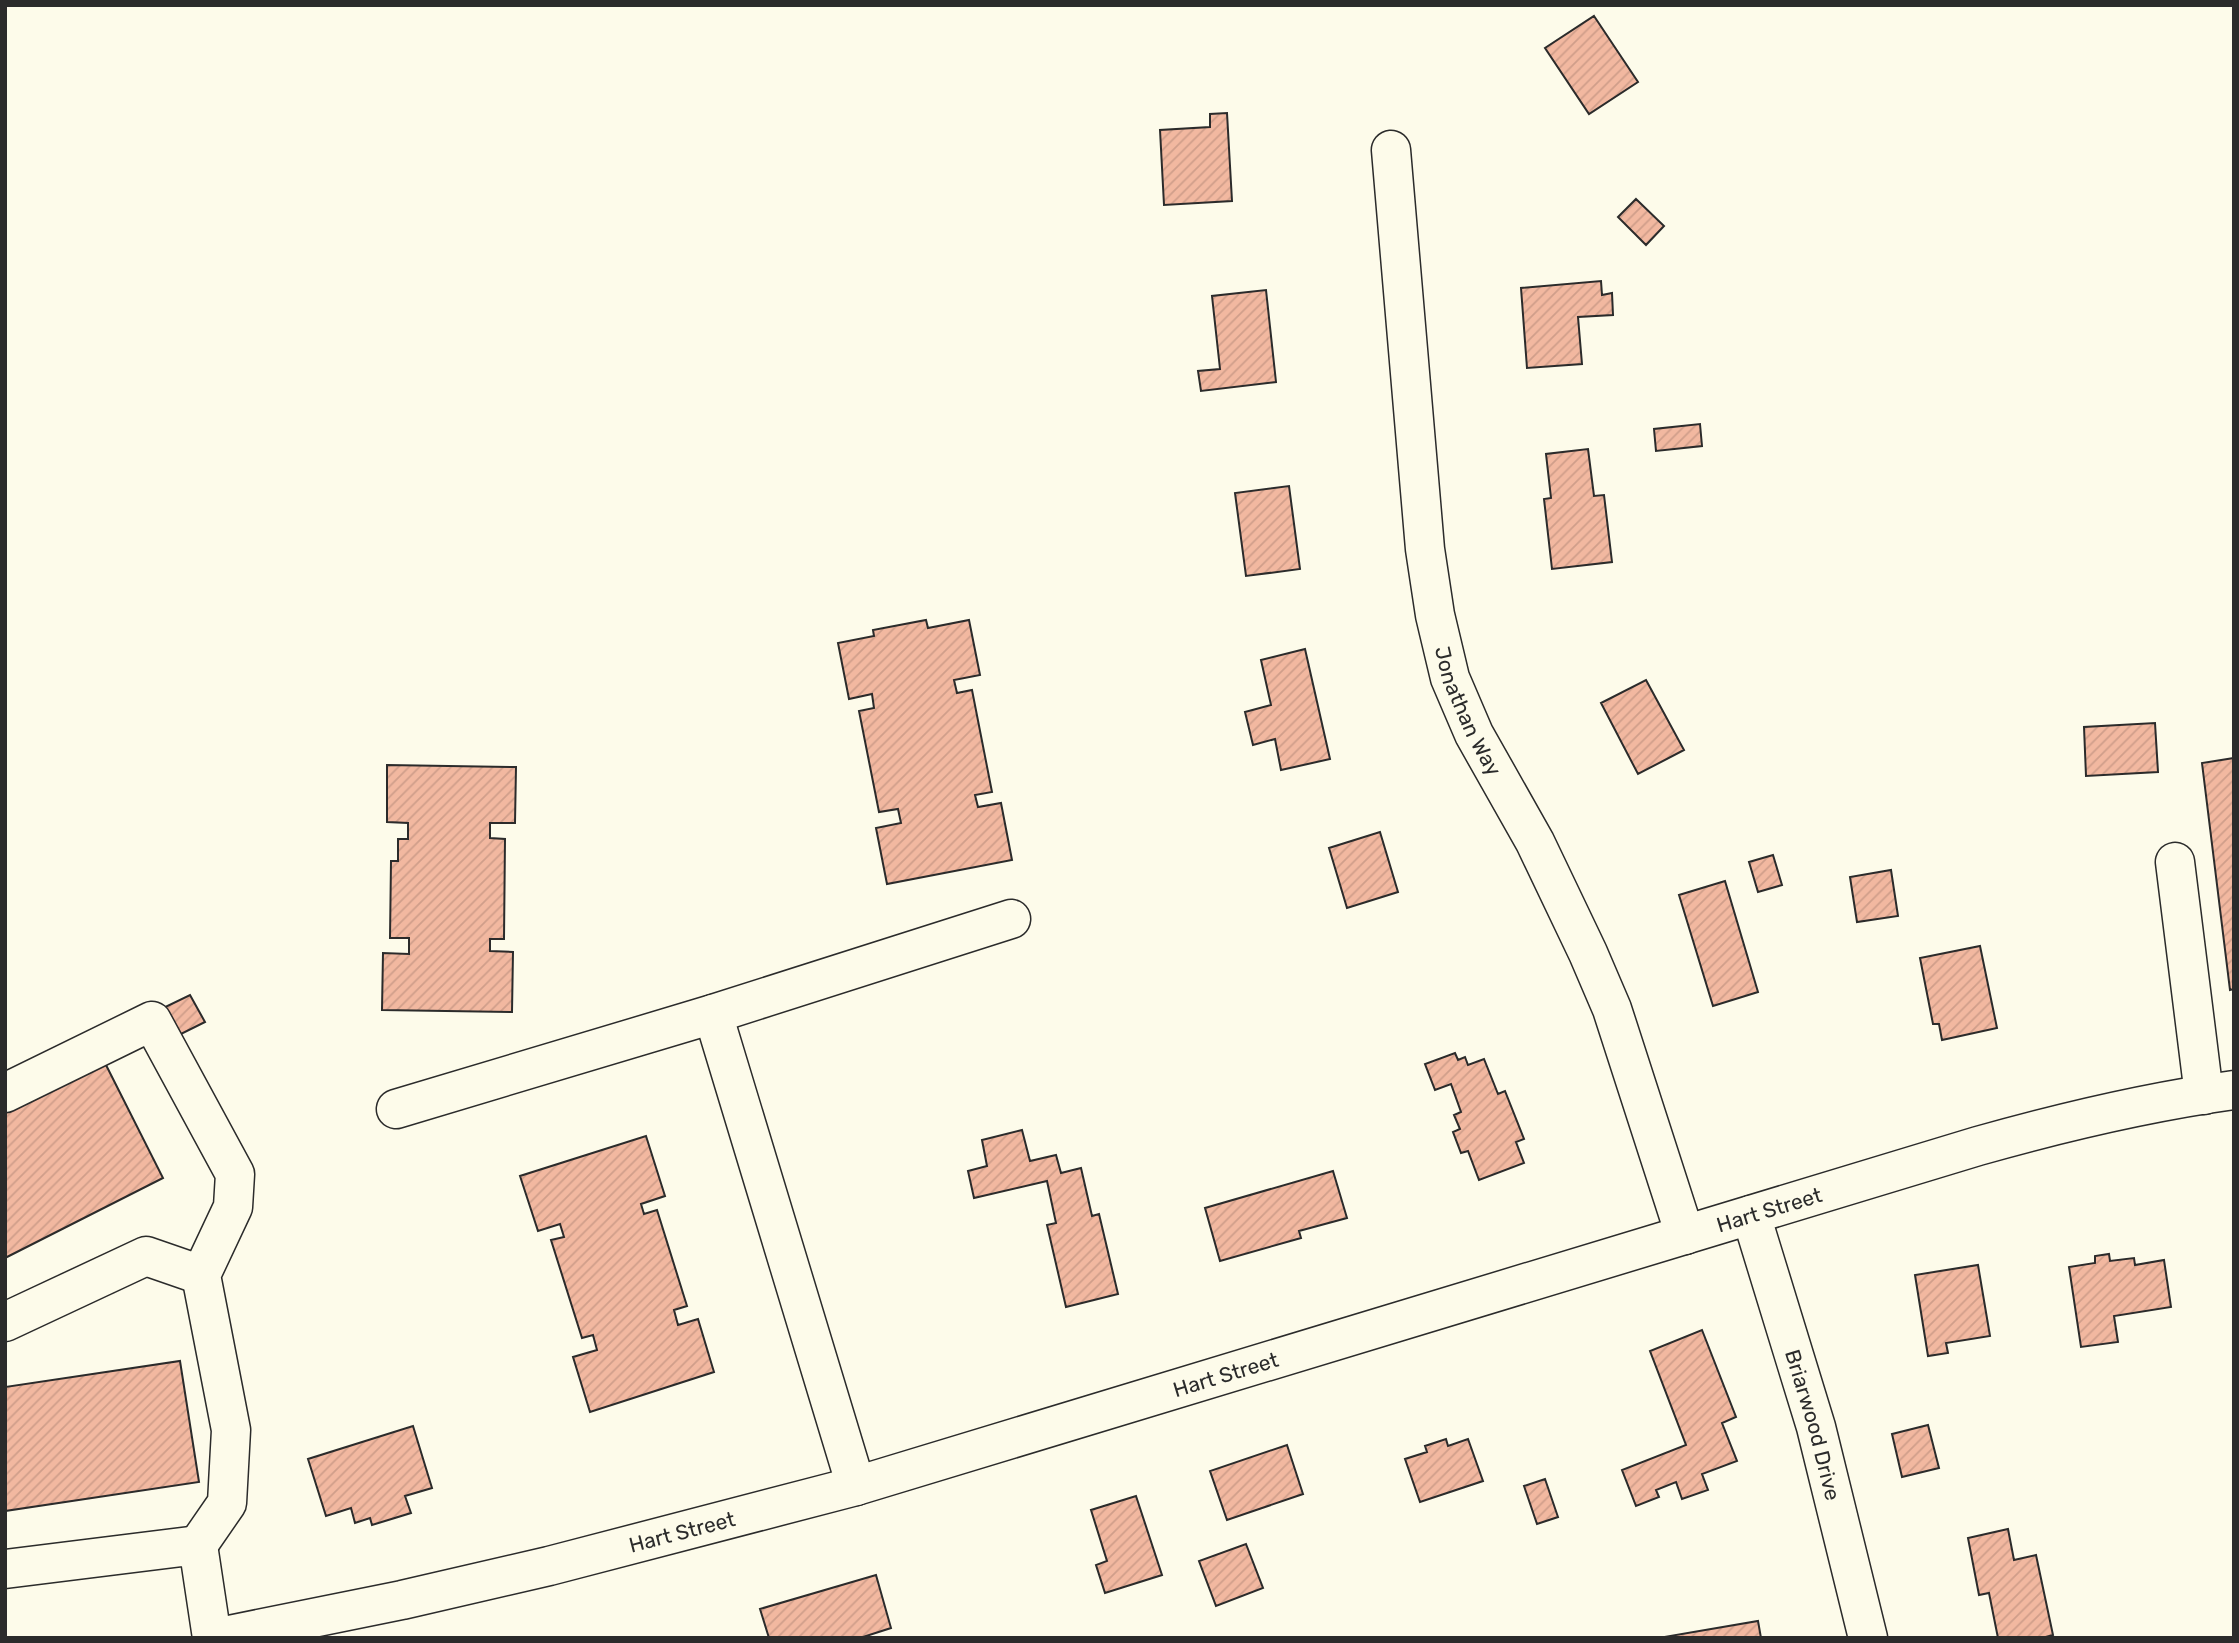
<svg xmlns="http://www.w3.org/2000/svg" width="2239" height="1643" viewBox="0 0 2239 1643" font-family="Rubik,sans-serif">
<defs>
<pattern id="building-hatch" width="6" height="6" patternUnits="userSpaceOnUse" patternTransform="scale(1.75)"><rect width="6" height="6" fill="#f2b8a0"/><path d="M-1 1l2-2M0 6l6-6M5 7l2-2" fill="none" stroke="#d09e8a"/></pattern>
</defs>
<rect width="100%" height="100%" fill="#fdfbea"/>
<path fill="url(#building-hatch)" stroke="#2b2b2b" stroke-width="2" d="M1594,16L1638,82L1589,114L1545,48Z
M1227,113L1232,201L1164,205L1160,130L1210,127V114Z
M1636,199L1664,226L1646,245L1618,217Z
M1601,281L1602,295L1612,293L1613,315L1578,317L1582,364L1527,368L1521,288Z
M1266,290L1276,382L1201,391L1198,371L1220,369L1212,296Z
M1700,424L1702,446L1656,451L1654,429Z
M1588,449L1594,496L1604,495L1612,562L1552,569L1544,499L1551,498L1546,454Z
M1289,486L1300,569L1246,576L1235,493Z
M926,620L928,628L969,620L980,675L954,680L957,693L972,690L992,792L975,795L978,807L1001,803L1012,860L887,884L876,828L901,823L898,809L879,812L859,711L874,708L872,694L849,699L838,643L874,636L873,630Z
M1305,649L1330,759L1281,770L1275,739L1253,745L1245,712L1271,705L1261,660Z
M1646,680L1684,750L1638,774L1601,703Z
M2155,723L2158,772L2086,776L2084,727Z
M2234,758V989L2230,990L2202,763Z
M387,765L516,767L515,823H490V838L505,839L504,939H490V951L513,952L512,1012L382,1010L383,953L409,954V938H390L391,861H398V839H408V823L387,822Z
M1380,832L1398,892L1347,908L1329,848Z
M1773,855L1782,885L1758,892L1749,862Z
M1891,870L1898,916L1857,922L1850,877Z
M1725,881L1758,992L1713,1006L1679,895Z
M1980,946L1997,1028L1942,1040L1939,1024H1933L1920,958Z
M190,995L205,1022L171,1039L157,1011Z
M1455,1053L1458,1060L1465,1057L1468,1065L1484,1059L1498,1094L1505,1091L1524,1139L1516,1142L1524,1163L1479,1180L1468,1151L1461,1153L1453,1132L1460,1129L1454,1115L1461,1112L1451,1084L1435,1090L1425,1064Z
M105,1063L163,1178L5,1258V1113Z
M1022,1130L1030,1161L1056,1155L1061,1173L1081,1168L1092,1216L1099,1214L1118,1294L1066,1307L1047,1225L1056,1223L1047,1181L974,1198L968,1171L987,1166L982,1140Z
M646,1136L665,1196L641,1204L644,1214L657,1210L687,1306L674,1310L678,1325L698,1319L714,1372L590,1412L573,1357L597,1350L593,1335L582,1338L551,1240L564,1237L560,1224L538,1231L520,1176Z
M1333,1171L1347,1218L1299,1231L1301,1238L1220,1261L1205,1208Z
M2109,1254L2110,1261L2134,1258L2135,1265L2164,1260L2171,1307L2114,1316L2118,1342L2081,1347L2069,1267L2095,1263V1256Z
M1978,1265L1990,1336L1946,1343L1948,1353L1928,1356L1915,1275Z
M1702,1330L1736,1417L1722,1423L1737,1461L1702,1474L1708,1490L1682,1499L1676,1482L1656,1490L1659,1497L1636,1506L1622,1470L1686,1445L1650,1351Z
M180,1361L199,1482L5,1511V1387Z
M1928,1425L1939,1468L1902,1477L1892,1434Z
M413,1426L432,1488L405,1496L411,1513L372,1525L370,1518L355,1523L351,1508L326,1516L308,1459Z
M1446,1439L1448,1446L1468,1439L1483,1481L1420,1502L1405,1459L1427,1452L1425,1446Z
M1287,1445L1303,1494L1227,1520L1210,1471Z
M1545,1479L1558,1517L1537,1524L1524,1486Z
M1136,1496L1162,1575L1105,1593L1096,1565L1107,1561L1091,1510Z
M2008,1529L2014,1560L2036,1555L2053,1635L2042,1638H1998L1989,1593L1979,1595L1968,1538Z
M1246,1544L1263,1588L1216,1606L1199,1561Z
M876,1575L891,1628L860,1638H769L760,1609Z
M1758,1621L1761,1638H1664V1637Z"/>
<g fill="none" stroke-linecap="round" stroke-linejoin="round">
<g stroke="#2b2b2b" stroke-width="41">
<g id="minor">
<path id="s1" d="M1391,150L1425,549L1435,615L1450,678L1474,734L1535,842L1588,953L1612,1009L1685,1235"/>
<path d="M2175,862L2204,1095"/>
<path d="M713,1014L856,1486"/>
<path d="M5,1093L152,1021L235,1174L233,1207L201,1275L231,1430L227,1503L198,1545"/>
<path d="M396,1109L713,1014L1011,919"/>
<path id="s2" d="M1751,1215L1816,1427L1868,1638"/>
<path d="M5,1322L146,1256L201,1275"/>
<path d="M5,1569L198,1545L212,1638"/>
<path id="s3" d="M214,1638L402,1600L549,1566L856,1486L1978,1146C2063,1122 2147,1102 2234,1090"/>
</g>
</g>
<use href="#minor" stroke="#fdfbea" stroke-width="38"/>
</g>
<g text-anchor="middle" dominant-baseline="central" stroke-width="5" stroke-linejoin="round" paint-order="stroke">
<g font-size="21" fill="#2b2b2b" stroke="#fdfbea">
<text stroke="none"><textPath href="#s1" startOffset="569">Jonathan Way</textPath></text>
<text stroke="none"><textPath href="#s3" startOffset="1614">Hart Street</textPath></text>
<text stroke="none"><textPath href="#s3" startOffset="1046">Hart Street</textPath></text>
<text stroke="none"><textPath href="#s2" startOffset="219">Briarwood Drive</textPath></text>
<text stroke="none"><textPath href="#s3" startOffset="480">Hart Street</textPath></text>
</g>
</g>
<rect width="2239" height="1643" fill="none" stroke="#2b2b2b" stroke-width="14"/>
</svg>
